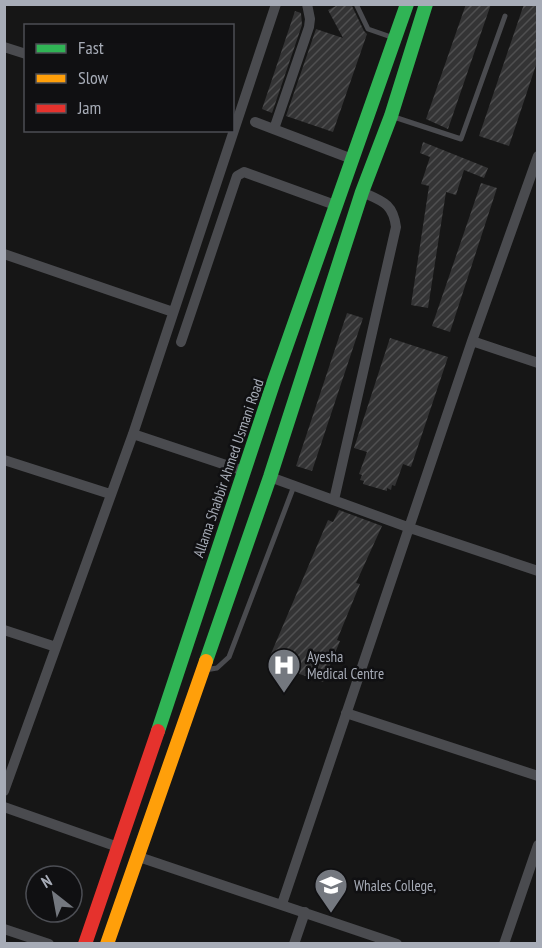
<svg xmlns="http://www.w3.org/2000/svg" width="542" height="948" viewBox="0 0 542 948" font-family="'PT Sans Narrow',sans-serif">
<defs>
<pattern id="building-hatch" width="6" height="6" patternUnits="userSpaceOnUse" patternTransform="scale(1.5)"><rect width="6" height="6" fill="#343435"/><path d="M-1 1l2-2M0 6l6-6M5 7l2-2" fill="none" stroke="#4f4f50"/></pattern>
</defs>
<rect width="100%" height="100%" fill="#161616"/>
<path fill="url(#building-hatch)" d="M340,4H351L364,31L367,34L333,132L286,116L316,29L343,38L328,10Z
M466,4H491L448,129L426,119Z
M524,4H537V62L509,146L479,136Z
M295,11L301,13L302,25L272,113L262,109Z
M423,142L488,168L484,178L464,170L456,195L446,192L428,308L411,305L429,186L421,184L430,157L420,153Z
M481,183L497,188L450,332L432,326Z
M347,313L363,318L312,471L296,466Z
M390,338L448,357L411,467L403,464L395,486L392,485L391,490L387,488V491L363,484L364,481L360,480L362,475L359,474L367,452L354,448Z
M339,510L382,526L356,583L360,584L337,640L340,641L323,682L267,663L328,520L333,522Z"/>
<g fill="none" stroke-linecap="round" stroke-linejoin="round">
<path stroke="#4a4b4f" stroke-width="5" d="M356,4L368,29L394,38
M394,117L461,139L505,16
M205,670L217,668L229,657L294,486"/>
<path stroke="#4a4b4f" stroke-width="10" d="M4,47L26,54
M255,122L352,159
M274,129L309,27L310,19L307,4
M4,254L173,312
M472,341L538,363
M181,342L237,176L244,172L335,205
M133,434L244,471
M4,460L110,494
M270,477L410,528L538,571
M334,500L396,227C393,203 382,201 362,192
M4,630L56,647
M346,713L538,776
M4,791L133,434L276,4
M4,807L118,847
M136,856L397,944
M282,904L472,341L538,156
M4,929L49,944
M294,944L305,912
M504,944L538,845"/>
<path stroke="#30b455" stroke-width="14" d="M206,661L270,477L362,192L391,116L426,4
M158,731L274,381L407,4"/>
<path stroke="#ff9f0a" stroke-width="14" d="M107,944L206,661"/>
<path stroke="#e5322d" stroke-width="14" d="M85,944L158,731"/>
</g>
<defs>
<g id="hospital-pin" transform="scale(1.725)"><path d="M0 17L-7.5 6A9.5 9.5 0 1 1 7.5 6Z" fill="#74787f" stroke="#101012"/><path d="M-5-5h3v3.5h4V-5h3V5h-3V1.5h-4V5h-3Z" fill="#fff"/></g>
<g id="university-pin" transform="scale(1.725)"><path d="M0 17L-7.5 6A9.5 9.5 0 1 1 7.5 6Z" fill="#74787f" stroke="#101012"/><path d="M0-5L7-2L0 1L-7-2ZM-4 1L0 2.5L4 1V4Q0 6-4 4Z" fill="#fff"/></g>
</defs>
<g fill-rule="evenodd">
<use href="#hospital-pin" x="284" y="665"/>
<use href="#university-pin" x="331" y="885"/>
</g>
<g text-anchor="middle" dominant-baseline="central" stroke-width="5" stroke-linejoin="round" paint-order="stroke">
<g font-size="15" fill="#a7acb7" stroke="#101012">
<text transform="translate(228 468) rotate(-71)">Allama Shabbir Ahmed Usmani Road</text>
</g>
<g font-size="15" fill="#a7acb7" stroke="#101012" text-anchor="start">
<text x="307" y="656">Ayesha<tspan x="307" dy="17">Medical Centre</tspan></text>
<text x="354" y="885">Whales College,</text>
</g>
</g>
<rect width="542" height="948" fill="none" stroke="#a7acb7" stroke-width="12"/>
<rect x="24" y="24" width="210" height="108" fill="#101012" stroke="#4c4e54" stroke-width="1.5"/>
<rect x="36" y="44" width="30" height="9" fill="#30b455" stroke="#4c4e54" stroke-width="1.5"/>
<text x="78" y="54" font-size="18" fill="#a7acb7">Fast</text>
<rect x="36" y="74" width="30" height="9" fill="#ff9f0a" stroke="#4c4e54" stroke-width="1.5"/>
<text x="78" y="84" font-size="18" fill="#a7acb7">Slow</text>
<rect x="36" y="104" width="30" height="9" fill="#e5322d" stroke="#4c4e54" stroke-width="1.5"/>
<text x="78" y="114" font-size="18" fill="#a7acb7">Jam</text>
<g transform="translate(54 894) rotate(329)"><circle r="28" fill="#101012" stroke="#4c4e54" stroke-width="1.5"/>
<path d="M0-4.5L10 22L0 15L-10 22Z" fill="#74787f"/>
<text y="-9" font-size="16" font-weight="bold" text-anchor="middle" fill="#a7acb7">N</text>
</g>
</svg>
